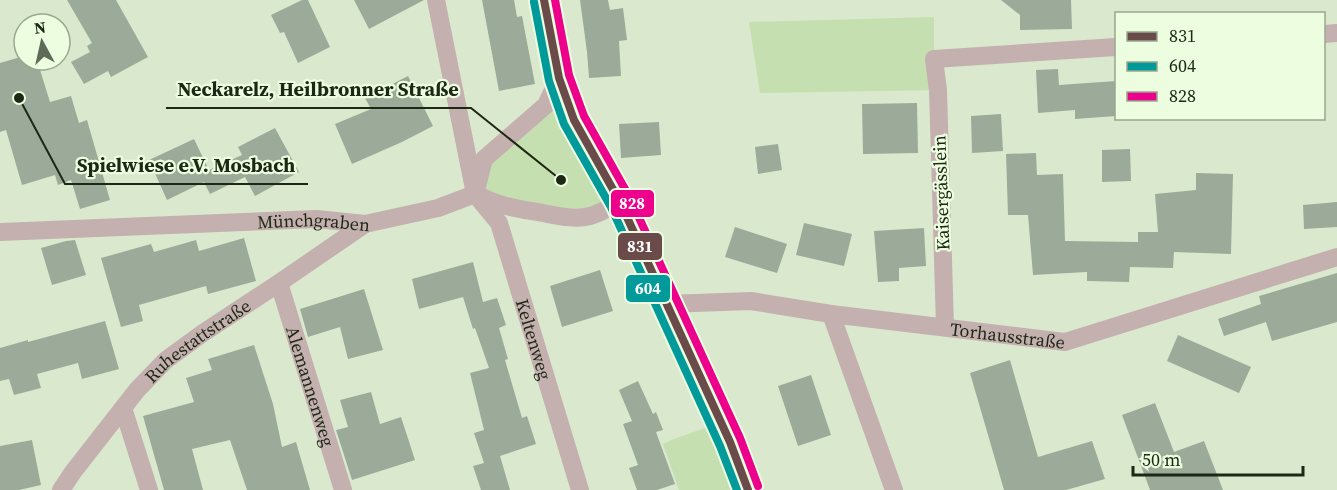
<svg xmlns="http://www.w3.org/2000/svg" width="1337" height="490" viewBox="0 0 1337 490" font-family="'Source Serif 4',serif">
<rect width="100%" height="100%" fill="#dae9ce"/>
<path fill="#c5dfb0" d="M934,17V59L938,90L760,93L749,22Z
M559,78L620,202L591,216L475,194L484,159Z
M708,427L731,490H679L663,444L671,440Z"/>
<path fill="#9cab99" d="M67,0H116L148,57L111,77L108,71L84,84L71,62L90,52L87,46L92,43Z
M302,0H308L330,47L298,63L284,32L280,33L271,15Z
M354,0H424L369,29Z
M482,0H514L517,17L522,16L535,84L499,91Z
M580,0H608L610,10L623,8L627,40L619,41L621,76L589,78L587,52Z
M1001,0H1071L1072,29L1020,30V15Z
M24,56V60H37L50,102L71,96L79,123L87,120L110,200L80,209L71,180L58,185L55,175L22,185L6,130L0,132V63Z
M1058,69L1059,85L1116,81V116L1075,119V110L1038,113L1036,70Z
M408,76L433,126L402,142L352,164L335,124L371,109L365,98Z
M917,103L918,153L863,154L862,104Z
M1001,114L1003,151L972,153L971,116Z
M659,122L661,155L621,158L619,124Z
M275,128L299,172L255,196L245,177L210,194L204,182L167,200L149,160L194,139L209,170L242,155L238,147Z
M778,144L782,170L758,174L755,147Z
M1130,149L1131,181L1102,182V150Z
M1036,153L1037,175L1063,174L1065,241L1138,242V232H1158L1155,194L1196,190V173L1233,174L1231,254L1174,252L1173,268L1130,267L1129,282L1087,281V272L1033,275L1028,215H1008L1006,154Z
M1337,202V227L1304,229L1303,205Z
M804,223L852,234L844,266L796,255Z
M735,227L787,244L777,273L725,257Z
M924,228L926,266L899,268V281L878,282L874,231Z
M244,238L256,281L208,294L206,286L139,305L143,321L121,327L101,258L151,244L154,252L196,240L199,251Z
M75,240L86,275L52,285L41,248L66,241Z
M473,262L483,302L497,298L506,325L499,328L508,359L505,360L522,418L527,416L536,444L500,456L510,490H481L473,466L484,463L474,433L484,430L470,373L489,368L475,328L473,329L463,297L419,309L412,279Z
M600,270L613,311L562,327L550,286Z
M1337,273V322L1272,341L1266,322L1224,336L1218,319L1261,304L1259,296Z
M364,289L383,350L348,359L340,327L308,337L300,309Z
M105,321L119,369L82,379L78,363L37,374L41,388L14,395L9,379L0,381V348L28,340V342Z
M1178,335L1251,367L1239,393L1167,361Z
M254,345L273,404L282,447L296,442L310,490H247L230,440L192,449L203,490H164L143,416L194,402L186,378L212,370L208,359Z
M1010,360L1038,457L1092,441L1105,479L1066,490H1004L970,373Z
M811,375L831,435L798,446L778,386Z
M638,381L653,414L656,412L663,430L656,432L675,484L657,490H637L629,468L638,465L623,424L632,421L619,390Z
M371,392L380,424L401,417L415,460L352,480L336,430L348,427L340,400Z
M1155,403L1174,452L1204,441L1223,490H1150L1122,415Z
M32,440L41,485L19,490H0V446Z"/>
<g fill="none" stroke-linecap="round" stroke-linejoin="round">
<g stroke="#c4b0af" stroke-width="18">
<path id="s1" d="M436,0L475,194L499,223L580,490"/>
<path d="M1324,34L1337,33"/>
<path d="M480,196C500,207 521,209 543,213C559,216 575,220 590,216C601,213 611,207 620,202"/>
<path id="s2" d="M0,232L317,219L365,224L438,208L475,194L484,159L546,105L559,78"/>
<path id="s3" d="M279,283L343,490"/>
<path id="s4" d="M666,304L751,301L831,314L1065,342L1337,257"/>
<path d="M831,314L894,490"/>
<path d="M945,327L938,90L934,59L1116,47"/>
<path d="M123,408L149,490"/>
<path id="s5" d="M61,490L73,472L137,390L166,360L203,333L279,283L365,224"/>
</g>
<path stroke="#bba4a4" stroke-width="26" d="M544,0L559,78L574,120L620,202L730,442L748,490"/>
<g stroke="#edfde0" stroke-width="12">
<path id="bus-1" d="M544,0L559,78L574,120L620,202L730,442L748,490"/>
</g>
<g stroke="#edfde0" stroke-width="12">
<path id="bus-2" d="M534,2L549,81L564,124L611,207L720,446L737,490"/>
</g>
<g stroke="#edfde0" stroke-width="12">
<path id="bus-3" d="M555,0L569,75L584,116L630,198L740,438L758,486"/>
</g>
<use href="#bus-1" stroke="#6a4b49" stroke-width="8"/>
<use href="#bus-2" stroke="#009a9b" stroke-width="8"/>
<use href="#bus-3" stroke="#ec008c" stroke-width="8"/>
</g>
<g text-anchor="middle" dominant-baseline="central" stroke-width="4.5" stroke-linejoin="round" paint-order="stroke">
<g font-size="18" fill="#1d2715" stroke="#edfde0">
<text transform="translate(941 193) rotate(-92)">Kaisergässlein</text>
<text stroke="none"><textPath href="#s2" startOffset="314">Münchgraben</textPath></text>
<text stroke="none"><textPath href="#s4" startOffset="344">Torhausstraße</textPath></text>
<text stroke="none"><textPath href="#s1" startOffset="357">Keltenweg</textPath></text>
<text stroke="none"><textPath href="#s5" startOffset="204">Ruhestattstraße</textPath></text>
<text stroke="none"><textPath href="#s3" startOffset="108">Alemannenweg</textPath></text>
</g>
</g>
<path fill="none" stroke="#1d2715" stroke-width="2" d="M561 180L471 108H166M19 98L65 184H308"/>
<g fill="#1d2715" stroke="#edfde0" stroke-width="2">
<circle cx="561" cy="180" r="6"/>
<circle cx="19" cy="98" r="6"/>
</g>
<g font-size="20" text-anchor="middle" font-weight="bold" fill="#1d2715" stroke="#edfde0" stroke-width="4.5" stroke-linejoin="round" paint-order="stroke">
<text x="318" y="96">Neckarelz, Heilbronner Straße</text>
<text x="186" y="172">Spielwiese e.V. Mosbach</text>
</g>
<g stroke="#edfde0" stroke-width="2">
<rect x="610" y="189" width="45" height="29" rx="6" fill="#ec008c"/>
<rect x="617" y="232" width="46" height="29" rx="6" fill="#6a4b49"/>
<rect x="625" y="274" width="46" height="29" rx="6" fill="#009a9b"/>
</g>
<g font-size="16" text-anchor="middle" font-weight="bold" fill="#fff">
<text x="632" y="209">828</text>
<text x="640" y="252">831</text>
<text x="648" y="294">604</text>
</g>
<rect x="1115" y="12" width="210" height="108" fill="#edfde0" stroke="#9aa78f" stroke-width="1.5"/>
<rect x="1127" y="32" width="30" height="9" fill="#6a4b49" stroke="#9aa78f" stroke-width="1.5"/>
<text x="1169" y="42" font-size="18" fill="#1d2715">831</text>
<rect x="1127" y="62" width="30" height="9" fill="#009a9b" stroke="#9aa78f" stroke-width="1.5"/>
<text x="1169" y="72" font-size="18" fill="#1d2715">604</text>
<rect x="1127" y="92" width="30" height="9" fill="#ec008c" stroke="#9aa78f" stroke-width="1.5"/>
<text x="1169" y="102" font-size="18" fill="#1d2715">828</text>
<g transform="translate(42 42) rotate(352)"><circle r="28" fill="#edfde0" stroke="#9aa78f" stroke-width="1.5"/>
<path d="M0-4.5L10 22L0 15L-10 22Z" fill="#5f6b56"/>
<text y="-9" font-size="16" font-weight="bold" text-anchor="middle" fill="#1d2715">N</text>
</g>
<path d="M1133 466v9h170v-9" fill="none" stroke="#1d2715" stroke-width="3"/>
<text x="1142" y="466" font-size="18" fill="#1d2715" stroke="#edfde0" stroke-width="4.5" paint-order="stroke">50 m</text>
</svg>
